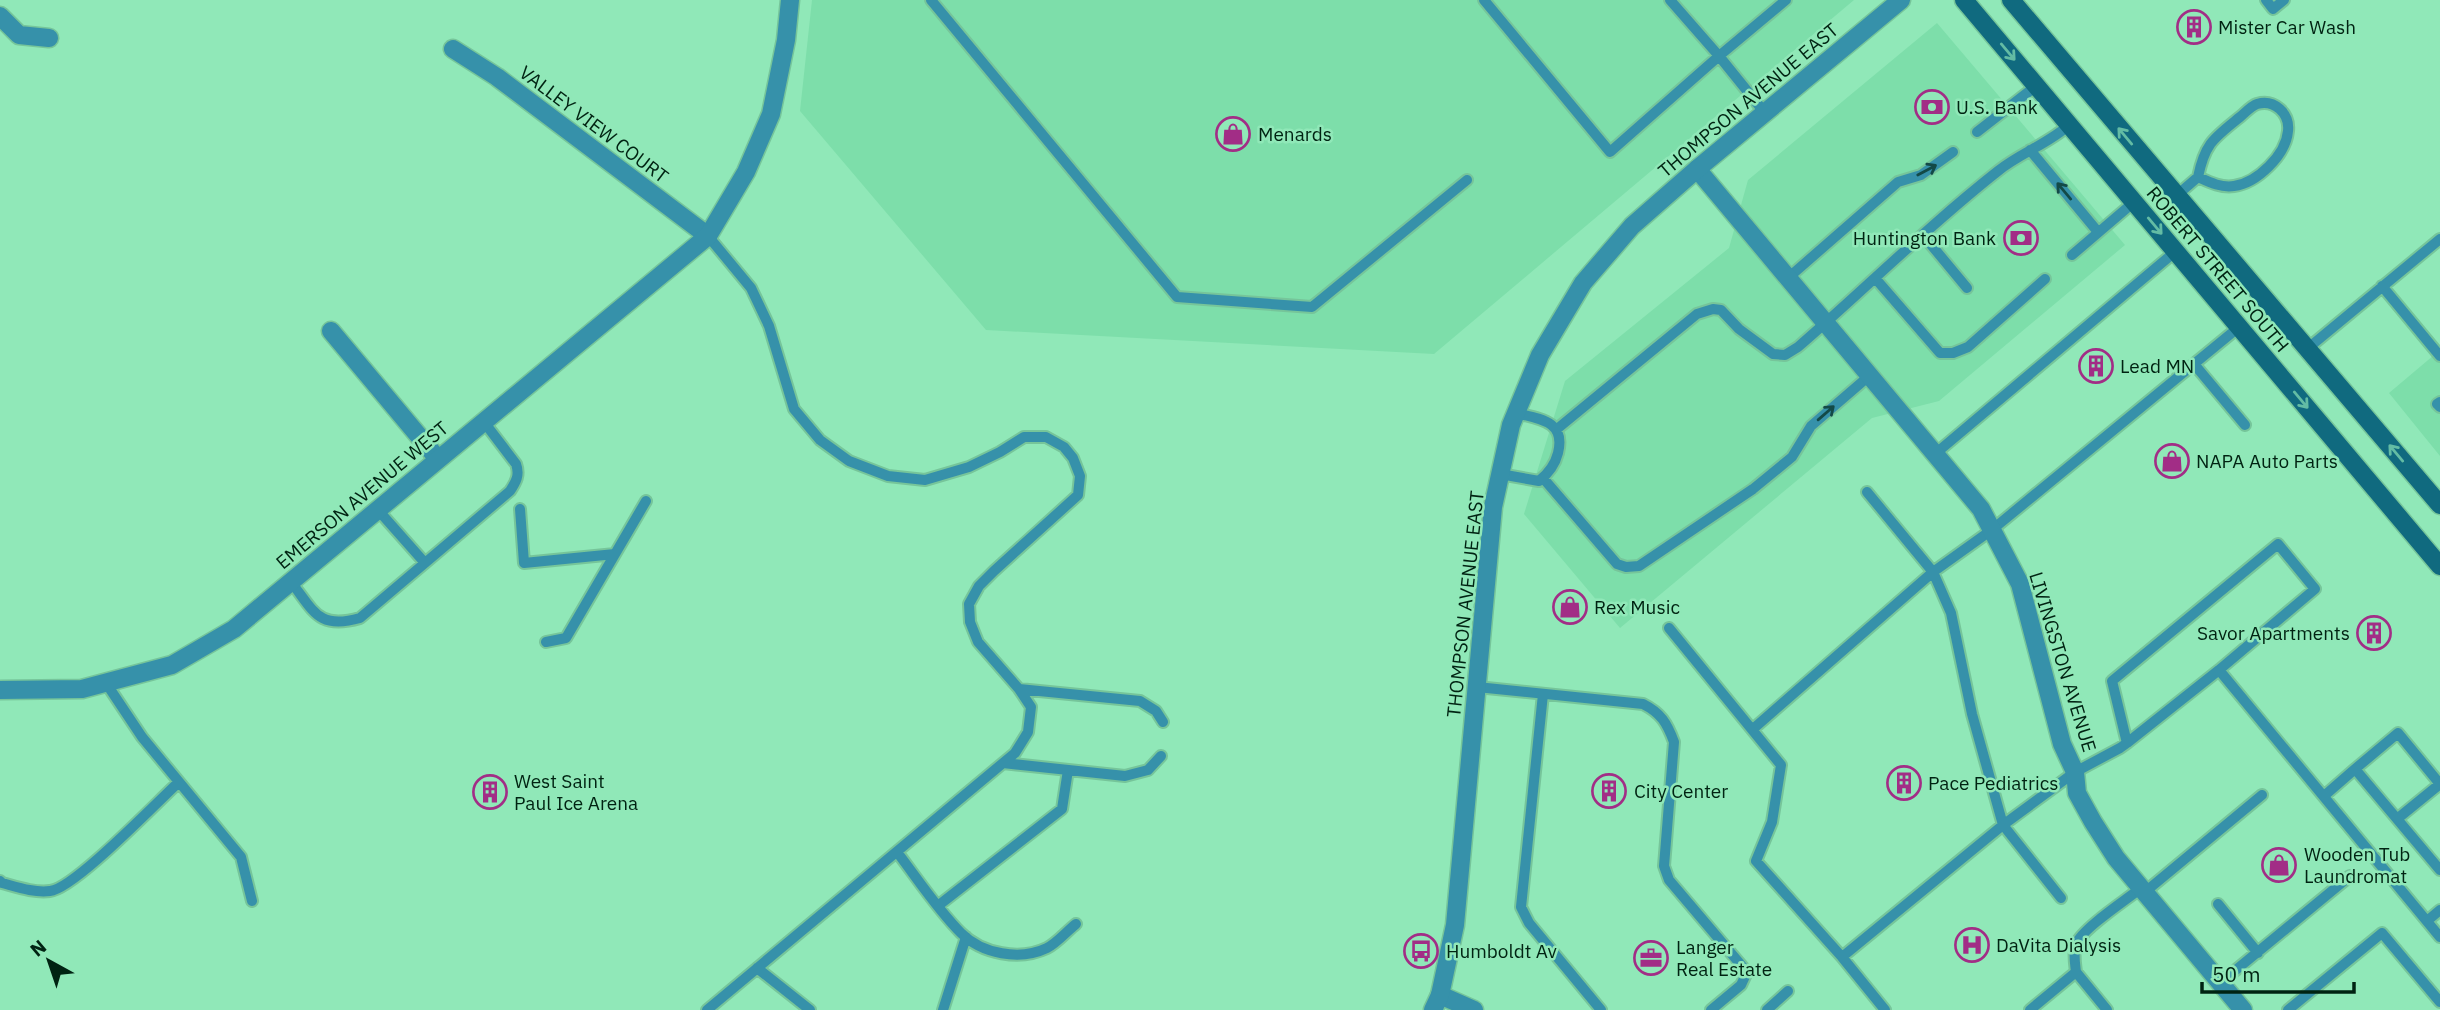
<svg xmlns="http://www.w3.org/2000/svg" width="2440" height="1010" viewBox="0 0 2440 1010" font-family="'IBM Plex Sans',sans-serif">
<rect width="100%" height="100%" fill="#90e8b8"/>
<path fill="#7ddeaa" d="M812,0H1854L1434,354L986,330L800,111Z
M1937,23L2125,245L1939,401L1872,418L1620,628L1524,514L1565,381L1729,248L1748,180Z
M2440,350V456L2389,393Z"/>
<g fill="none" stroke-linecap="round" stroke-linejoin="round">
<g stroke="#76c59a" stroke-width="14">
<path id="service" d="M931,0L1177,297L1312,307L1467,180
M1484,0L1610,152L1719,56L1765,113
M1670,0L1719,56L1786,0
M2266,0L2273,9L2284,0
M1977,132L2036,86
M2030,150L2098,232
M2176,196L2198,177C2209,182 2221,188 2234,186C2257,183 2286,155 2288,131C2290,113 2274,99 2257,104C2251,106 2245,113 2240,117C2214,138 2205,143 2198,177
M1923,235L1967,288
M2072,255L2134,202
M1788,278L1898,182L1921,175L1953,152
M1875,278L1940,353H1953L1968,347L2045,279
M2382,286L2440,356
M2307,349L2440,239
M2194,364L2245,425
M2440,402L2437,404L2440,407
M1557,429L1697,314L1713,309L1721,310L1739,329L1773,354L1785,355L1798,347C1865,289 1928,226 1998,171C2020,153 2048,144 2069,125
M1935,454L2176,251
M1500,474L1539,481C1549,473 1555,465 1558,453C1566,421 1540,419 1516,413
M1543,478L1617,564L1626,567L1639,566L1753,489L1792,457L1811,426L1869,376
M520,509L524,563L615,554
M378,510L425,563
M291,582C314,611 318,630 360,618L510,491C516,482 520,475 516,464L484,422
M1669,628L1781,765L1772,822L1756,861L1842,957L2003,825L1972,714L1951,613L1933,572L1993,529L2239,327
M546,642L566,638L646,501
M2219,670L2440,937
M106,683L142,737L241,857L252,901
M1477,687L1643,704C1661,713 1667,723 1674,742L1664,866L1669,880L1747,972L1741,985L1711,1010
M1019,689L1140,701L1156,711L1163,722
M1543,694L1521,907L1529,923L1601,1010
M1753,729L1933,572L1867,492
M1003,763L1125,776L1148,770L1161,756
M2355,769L2398,733L2440,784L2397,819
M2324,796L2355,769L2440,870
M897,852C917,878 937,909 961,933C982,954 1020,961 1047,948C1057,943 1067,931 1076,924
M0,881L2,883C17,887 34,893 50,891C74,889 157,802 179,782
M2145,892L2262,795
M2061,898L2003,825L2075,772L2120,748L2127,743L2219,670L2315,589L2278,544L2112,681L2127,743
M2218,904L2258,953
M939,905L1062,809L1068,770
M2427,921L2440,910
M1842,957L1885,1010
M757,968L810,1010
M2076,972C2075,963 2073,953 2076,944C2083,928 2126,900 2141,888
M2220,983L2350,876
M707,1010L1015,753L1028,732L1031,707L1019,689L978,642L970,622L969,604L979,586L994,571L1078,495L1080,476L1073,458L1064,447L1046,437H1024L1000,452L969,467L925,480L888,476L849,461L820,440L794,409L769,326L751,288L708,236
M943,1010L966,937
M1767,1010L1788,991
M2030,1010L2076,972L2107,1010
M2288,1010L2382,933L2440,1002"/>
</g>
<g stroke="#76c59a" stroke-width="21">
<path id="minor" d="M0,16L19,35L49,38
M453,49L497,77L708,236
M1697,169L1981,509L2020,584L2062,744L2075,772L2077,793L2093,822L2116,858L2243,1010
M331,331L438,459
M1440,995L1474,1010"/>
</g>
<g stroke="#76c59a" stroke-width="21">
<path id="tertiary" d="M0,690L82,689L172,665L234,629L708,236L746,172L771,114L786,40L790,0
M1433,1010L1440,995L1455,925L1493,507L1511,425L1540,355L1583,283L1632,226L1697,169L1901,0"/>
</g>
<g stroke="#76c59a" stroke-width="21">
<path id="secondary" d="M1964,0L2440,566
M2011,0L2440,505"/>
</g>
<use href="#service" stroke="#3691aa" stroke-width="10"/>
<use href="#minor" stroke="#3691aa" stroke-width="18"/>
<use href="#tertiary" stroke="#3691aa" stroke-width="18"/>
<use href="#secondary" stroke="#106a7f" stroke-width="18"/>
</g>
<defs><path id="oneway-shaft" d="M-6 0H5M1.5-3L5.5 0L1.5 3" fill="none" stroke-width="1.6" stroke-linecap="round" stroke-linejoin="round" transform="scale(1.75)"/></defs>
<g stroke="#63bca4">
<use href="#oneway-shaft" transform="translate(2008 52) rotate(50)"/>
<use href="#oneway-shaft" transform="translate(2125 136) rotate(-130)"/>
<use href="#oneway-shaft" transform="translate(2155 226) rotate(50)"/>
<use href="#oneway-shaft" transform="translate(2301 400) rotate(50)"/>
<use href="#oneway-shaft" transform="translate(2396 453) rotate(-130)"/>
</g>
<g stroke="#134a47">
<use href="#oneway-shaft" transform="translate(1927 170) rotate(-28)"/>
<use href="#oneway-shaft" transform="translate(2064 191) rotate(-130)"/>
<use href="#oneway-shaft" transform="translate(1826 413) rotate(-41)"/>
</g>
<defs>
<g id="building-ring" transform="scale(1.75)"><circle r="9.5" fill="#90e8b8" stroke="#a22d86" stroke-width="1.5"/><path d="M-4-6H4V6H1V3H-1V6H-4ZM-2.5-4.3h1.7v1.8h-1.7ZM.8-4.3h1.7v1.8H.8ZM-2.5-1h1.7V.8h-1.7ZM.8-1h1.7V.8H.8Z" fill="#a22d86"/></g>
<g id="bank-ring" transform="scale(1.75)"><circle r="9.5" fill="#90e8b8" stroke="#a22d86" stroke-width="1.5"/><path d="M-6-4H6V4H-6ZM0-2.3a2.3 2.3 0 1 0 0 4.6a2.3 2.3 0 1 0 0-4.6Z" fill="#a22d86"/></g>
<g id="shop-ring" transform="scale(1.75)"><circle r="9.5" fill="#90e8b8" stroke="#a22d86" stroke-width="1.5"/><path d="M-5-2.5h2.3a2.7 3.5 0 0 1 5.4 0H5L5.5 6h-11ZM-1.5-2.5h3a1.5 2.3 0 0 0-3 0Z" fill="#a22d86"/></g>
<g id="hospital-ring" transform="scale(1.75)"><circle r="9.5" fill="#90e8b8" stroke="#a22d86" stroke-width="1.5"/><path d="M-5-5h3v3.5h4V-5h3V5h-3V1.5h-4V5h-3Z" fill="#a22d86"/></g>
<g id="bus-ring" transform="scale(1.75)"><circle r="9.5" fill="#90e8b8" stroke="#a22d86" stroke-width="1.5"/><path d="M-5-6H5V4H4V6H2V4H-2V6H-4V4H-5ZM-3.5-4V0h7V-4ZM-3.5 1.2v1.5H-2V1.2ZM2 1.2v1.5H3.5V1.2Z" fill="#a22d86"/></g>
<g id="office-ring" transform="scale(1.75)"><circle r="9.5" fill="#90e8b8" stroke="#a22d86" stroke-width="1.5"/><path d="M-6-3h4V-5.5h4V-3h4V5H-6ZM-1-4.5V-3h2v-1.5ZM-6 0V1H6V0Z" fill="#a22d86"/></g>
</defs>
<g fill-rule="evenodd">
<use href="#building-ring" x="2194" y="27"/>
<use href="#bank-ring" x="1932" y="107"/>
<use href="#shop-ring" x="1233" y="134"/>
<use href="#bank-ring" x="2021" y="238"/>
<use href="#building-ring" x="2096" y="366"/>
<use href="#shop-ring" x="2172" y="461"/>
<use href="#shop-ring" x="1570" y="607"/>
<use href="#building-ring" x="2374" y="633"/>
<use href="#building-ring" x="1904" y="783"/>
<use href="#building-ring" x="1609" y="791"/>
<use href="#building-ring" x="490" y="792"/>
<use href="#shop-ring" x="2279" y="865"/>
<use href="#hospital-ring" x="1972" y="945"/>
<use href="#bus-ring" x="1421" y="951"/>
<use href="#office-ring" x="1651" y="958"/>
</g>
<g text-anchor="middle" dominant-baseline="central" stroke-width="5" stroke-linejoin="round" paint-order="stroke">
<g font-size="19" fill="#002312" stroke="#90e8b8" text-anchor="start">
<text x="2218" y="27">Mister Car Wash</text>
<text x="1956" y="107">U.S. Bank</text>
<text x="1258" y="134">Menards</text>
<text x="1996" y="238" text-anchor="end">Huntington Bank</text>
<text x="2120" y="366">Lead MN</text>
<text x="2196" y="461">NAPA Auto Parts</text>
<text x="1594" y="607">Rex Music</text>
<text x="2350" y="633" text-anchor="end">Savor Apartments</text>
<text x="514" y="781">West Saint<tspan x="514" dy="22">Paul Ice Arena</tspan></text>
<text x="1928" y="783">Pace Pediatrics</text>
<text x="1634" y="791">City Center</text>
<text x="2304" y="854">Wooden Tub<tspan x="2304" dy="22">Laundromat</tspan></text>
<text x="1996" y="945">DaVita Dialysis</text>
<text x="1676" y="947">Langer<tspan x="1676" dy="22">Real Estate</tspan></text>
<text x="1446" y="951">Humboldt Av</text>
</g>
<g font-size="19" fill="#002312" stroke="#90e8b8">
<text transform="translate(1748 100) rotate(-40)">THOMPSON AVENUE EAST</text>
<text transform="translate(594 124) rotate(37)">VALLEY VIEW COURT</text>
<text transform="translate(2218 269) rotate(50)">ROBERT STREET SOUTH</text>
<text transform="translate(362 495) rotate(-40)">EMERSON AVENUE WEST</text>
<text transform="translate(1465 604) rotate(-84)">THOMPSON AVENUE EAST</text>
<text transform="translate(2063 662) rotate(73)">LIVINGSTON AVENUE</text>
</g>
</g>
<g transform="translate(49 961) rotate(320)" stroke="#90e8b8" stroke-width="5" paint-order="stroke">
<path d="M0-5L12 26L0 18L-12 26Z" fill="#002312"/>
<text y="-10" font-size="19" font-weight="bold" text-anchor="middle" fill="#002312">N</text>
</g>
<path d="M2202 982v10h152v-10" fill="none" stroke="#002312" stroke-width="3.5"/>
<text x="2212" y="982" font-size="21" fill="#002312" stroke="#90e8b8" stroke-width="5" paint-order="stroke">50 m</text>
</svg>
